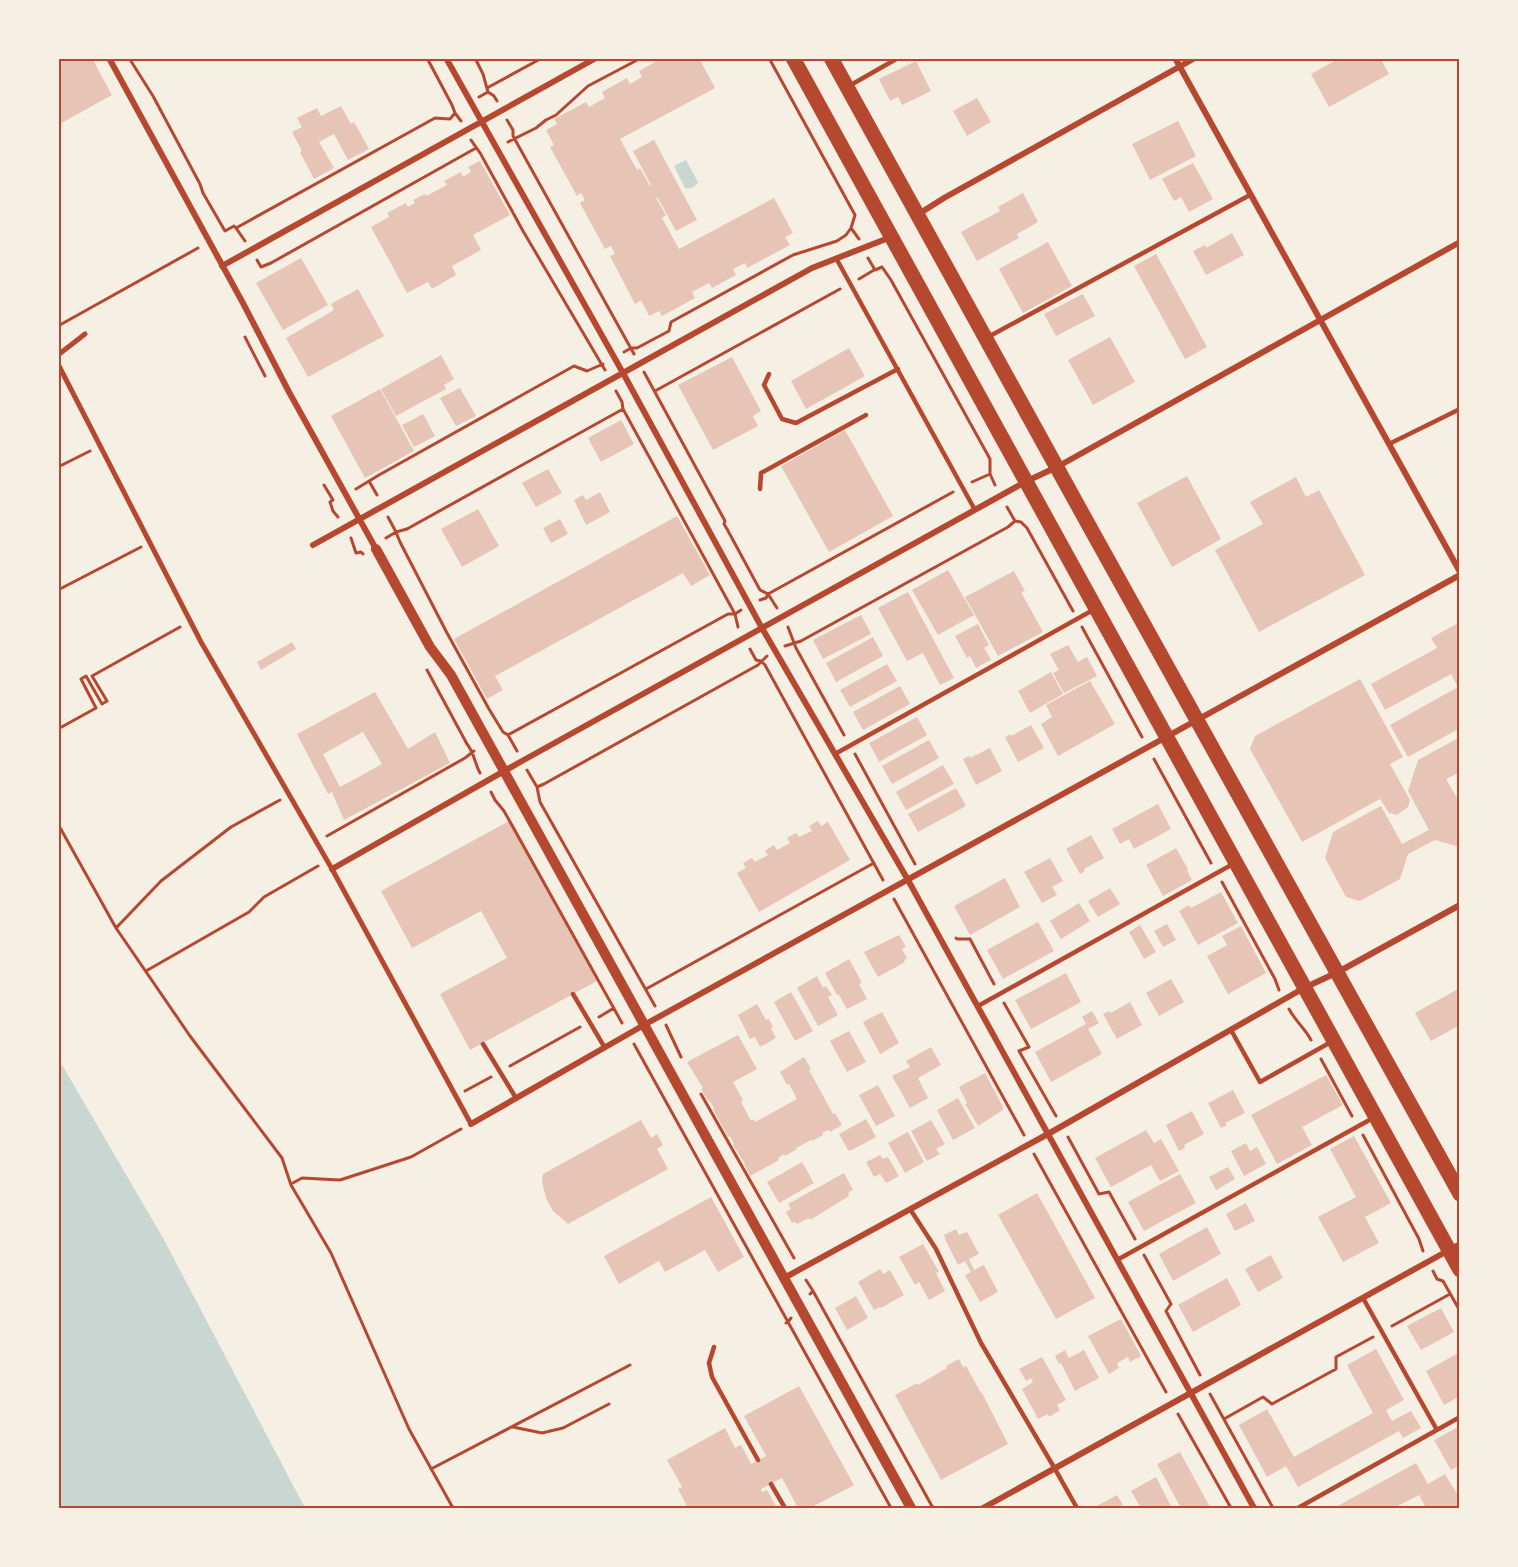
<svg xmlns="http://www.w3.org/2000/svg" width="1518" height="1567" viewBox="0 0 1518 1567" font-family="'Exo 2',sans-serif">
<rect width="100%" height="100%" fill="#f6efe4"/>
<path fill="#c9d6d2" d="M686,160L698,182C695,187 692,189 685,188L674,166Z
M58,1058L163,1238L305,1508H59Z"/>
<path fill="#e6c5b7" fill-rule="evenodd" d="M58,58H92L112,95L58,125Z
M662,58H699L715,88L620,139L637,170L640,168L650,186L651,185L633,151L654,140L697,220L676,231L658,198H656L666,215L662,218L679,249L774,198L793,233L785,237L790,245L747,268L745,263L733,269L736,275L712,288L709,283L692,292L695,298L662,316L659,311L649,316L641,300L635,304L610,256L615,254L611,246L605,249L580,203L585,200L581,193L577,196L550,147L554,145L546,130L557,124L554,119L586,102L589,107L605,98L602,92L627,78L630,84L642,77L639,71Z
M1340,58H1380L1389,74L1329,107L1311,74Z
M916,61L931,91L902,105L898,97L890,101L879,79Z
M977,98L991,122L967,136L953,111Z
M341,106L351,124L354,122L369,149L348,160L334,134L319,142L334,168L314,179L300,152L302,151L292,132L302,127L297,118L317,108L321,116Z
M1178,121L1196,156L1150,180L1132,144Z
M480,161L510,215L473,235L481,250L452,266L456,275L432,289L428,282L407,293L371,227L389,217L387,213L406,203L408,207L415,203L413,200L425,194L426,196L447,185L444,181L461,172L463,177L471,172L468,167Z
M1193,163L1213,199L1189,212L1181,197L1174,201L1162,179Z
M1023,193L1038,222L1017,234L1019,238L977,261L961,232L1000,211L998,207Z
M1232,233L1244,255L1206,275L1193,251L1205,245L1206,248Z
M1048,242L1072,286L1023,313L999,269Z
M1156,254L1207,347L1185,359L1134,266Z
M301,258L328,305L283,330L256,283Z
M358,289L384,336L308,377L286,338L334,310L331,304Z
M1083,294L1095,316L1056,336L1044,314Z
M1110,337L1135,382L1093,405L1068,360Z
M849,348L865,376L806,409L791,381Z
M441,355L454,379L444,385L446,389L396,416L381,389Z
M732,357L761,411L753,416L758,426L713,450L678,385Z
M460,388L476,416L456,426L440,398Z
M380,389L414,451L365,478L331,416Z
M423,414L435,436L414,447L402,425Z
M621,420L634,444L601,462L588,438Z
M845,430L893,516L829,552L781,466Z
M548,469L562,493L536,507L522,483Z
M1187,476L1221,539L1172,567L1137,503Z
M1296,477L1306,497L1319,490L1365,575L1259,632L1215,550L1263,524L1250,502Z
M600,492L610,512L586,525L574,500L583,495L586,500Z
M478,509L499,546L462,567L441,529Z
M677,516L710,575L691,586L683,573L495,676L503,690L487,699L454,639Z
M560,519L568,534L551,543L543,528Z
M948,570L974,615L938,635L912,590Z
M1014,571L1025,591L1021,592L1043,632L998,656L965,597Z
M908,592L954,678L940,685L923,653L907,661L878,608Z
M861,615L871,634L823,659L813,640Z
M1458,623L1460,627V728L1408,757L1390,725L1458,687L1451,674L1385,710L1371,684L1437,648L1431,638Z
M978,624L989,645L984,648L991,660L976,668L970,656L967,658L955,636Z
M873,637L883,656L836,682L826,663Z
M292,642L296,649L261,670L257,662Z
M1068,645L1078,662L1087,657L1097,676L1064,693L1053,673L1059,670L1050,654Z
M887,664L897,681L850,707L840,690Z
M1051,672L1063,694L1030,713L1018,691Z
M1360,679L1403,757L1390,764L1410,800L1408,807L1397,815L1389,813L1380,799L1302,842L1250,749L1255,736Z
M1090,681L1115,724L1058,756L1041,724L1052,717L1046,705Z
M900,686L910,704L863,730L853,712Z
M375,692L408,749L435,732L450,763L344,820L332,792L328,794L297,734ZM363,732L382,764L340,787L323,754Z
M917,717L927,735L879,762L869,743Z
M1031,725L1044,748L1018,762L1005,737L1011,734V736Z
M1460,737V772L1446,779L1460,803V847L1435,840L1408,854L1400,879L1360,901L1346,897L1325,858L1333,832L1381,806L1402,844L1429,830L1408,791L1418,760Z
M929,740L939,758L892,784L882,766Z
M990,748L1002,771L976,785L963,759L969,756L970,758Z
M943,765L954,784L906,810L896,792Z
M956,788L966,806L918,832L908,814Z
M1158,804L1171,829L1134,849L1129,839L1120,844L1112,829Z
M509,821L597,981L470,1050L440,994L507,958L481,911L412,948L381,891Z
M818,821L821,826L828,822L850,860L759,912L737,873L746,868L743,863L752,858L755,862L768,855L765,851L774,845L777,850L790,843L787,838L796,833L799,837L812,831L809,826Z
M1091,835L1104,858L1084,869L1085,871L1080,874L1066,849Z
M1176,848L1188,869L1187,870L1192,880L1163,896L1146,865Z
M1050,858L1063,881L1052,887L1057,895L1042,903L1024,872Z
M1005,878L1020,907L970,935L954,906Z
M1110,888L1120,904L1098,917L1088,901Z
M1221,892L1238,923L1198,945L1179,911L1189,905L1191,908Z
M1079,903L1090,921L1061,939L1050,921Z
M1038,922L1054,951L1003,979L987,950Z
M1167,924L1176,940L1163,947L1154,931Z
M1140,925L1156,952L1144,959L1129,932Z
M1241,926L1266,973L1228,994L1207,956L1227,945L1222,936Z
M899,935L906,947L902,949L907,958L904,960L905,962L878,977L864,952Z
M849,959L862,983L859,984L867,999L847,1009L839,995H837L825,973Z
M1066,973L1081,1002L1031,1029L1015,1000Z
M817,976L823,988L826,986L832,995L828,997L838,1015L818,1026L797,988Z
M1171,979L1184,1002L1159,1016L1146,993Z
M1460,988V1025L1431,1041L1415,1013Z
M791,992L813,1031L795,1041L774,1002Z
M1130,1002L1142,1025L1117,1039L1103,1014L1109,1011L1111,1013Z
M757,1004L766,1020L769,1019L773,1027L771,1028L776,1038L760,1047L755,1037L750,1039L738,1015Z
M1092,1011L1099,1023L1088,1029L1102,1054L1051,1082L1035,1052L1086,1024L1082,1017Z
M882,1012L899,1043L880,1054L863,1022Z
M849,1031L866,1062L847,1072L830,1041Z
M738,1035L757,1069L733,1082L743,1100L741,1102L751,1121L754,1119L755,1122L797,1099L789,1084L787,1085L780,1072L804,1057L811,1069L809,1070L833,1114L835,1113L842,1125L830,1132L829,1130L822,1133L823,1135L812,1141L811,1140L796,1148L797,1149L785,1156L784,1154L778,1158L779,1160L750,1176L744,1164H745L733,1145L734,1144L730,1136L728,1137L713,1109L714,1108L709,1100L708,1101L701,1089L703,1088L687,1062Z
M931,1047L941,1065L918,1078L928,1098L910,1108L892,1076L910,1067L906,1061Z
M985,1073L1003,1107V1110L978,1126L965,1104L967,1103L959,1087Z
M1326,1075L1343,1105L1302,1127L1312,1145L1277,1164L1251,1115Z
M878,1085L895,1116L876,1126L859,1095Z
M1233,1090L1245,1113L1225,1123L1227,1125L1221,1128L1208,1103Z
M958,1098L975,1128L953,1140L937,1110Z
M1192,1111L1204,1134L1184,1145L1185,1148L1179,1151L1166,1125Z
M866,1119L876,1137L850,1151L849,1150H848L839,1134Z
M641,1120L651,1138L657,1134L663,1145L657,1149L668,1169L568,1224L553,1211L546,1198L542,1182L543,1174Z
M931,1120L945,1144L936,1149L940,1154L927,1161L911,1131Z
M1146,1130L1154,1143L1161,1139L1179,1171L1160,1181L1151,1165L1111,1187L1095,1158Z
M908,1132L924,1162L905,1173L888,1143Z
M1354,1136L1391,1203L1365,1217L1379,1243L1343,1262L1318,1217L1356,1197L1330,1149Z
M1246,1143L1250,1151L1257,1147L1266,1164L1244,1176L1231,1151Z
M880,1155L883,1159L888,1157L899,1176L886,1183L880,1174L874,1177L866,1162Z
M802,1162L814,1183L779,1203L767,1182Z
M1228,1167L1235,1179L1216,1190L1209,1177Z
M844,1173L853,1190L848,1193L849,1196L810,1220L809,1218L797,1224L795,1222L792,1223L786,1212L791,1209L788,1204Z
M1180,1174L1196,1203L1144,1231L1128,1202Z
M1037,1193L1095,1298L1056,1319L998,1215Z
M711,1197L744,1257L718,1272L705,1250L665,1272L659,1261L619,1284L604,1256Z
M1246,1203L1255,1221L1235,1231L1226,1214Z
M1207,1227L1221,1254L1173,1281L1159,1254Z
M956,1229L959,1235L967,1232L979,1254L969,1259L974,1270L984,1265L998,1292L980,1302L965,1275L971,1272L965,1261L958,1265L946,1241L944,1235Z
M923,1244L939,1272L936,1273L945,1291L929,1300L919,1282L915,1285L899,1257Z
M1271,1255L1283,1278L1258,1292L1245,1269Z
M880,1269L883,1274L890,1270L904,1295L881,1308L880,1307L874,1310L858,1282Z
M1227,1278L1241,1305L1193,1332L1178,1305Z
M856,1296L868,1318L847,1330L835,1308Z
M1441,1308L1454,1332L1421,1350L1407,1326Z
M1121,1319L1141,1356L1130,1362L1128,1357L1117,1363L1119,1368L1109,1374L1088,1336Z
M1376,1349L1404,1400L1386,1410L1392,1421L1411,1411L1421,1428L1403,1438L1399,1431L1298,1487L1286,1466L1267,1477L1239,1425L1267,1409L1294,1457L1373,1413L1347,1365Z
M1065,1350L1069,1358L1084,1350L1099,1378L1075,1391L1061,1363L1059,1364L1055,1356Z
M1460,1352V1396L1444,1405L1426,1371Z
M1042,1357L1066,1400L1057,1405L1060,1410L1049,1417L1048,1414L1038,1419L1022,1389L1033,1382L1031,1378L1026,1381L1019,1369Z
M959,1359L963,1367L966,1366L981,1393H982L1008,1444L941,1480L895,1395L917,1383L918,1385L947,1368L946,1366Z
M799,1386L854,1485L810,1508H798L782,1478L761,1489L762,1492L767,1490L777,1508H688L678,1489L682,1487L667,1460L725,1428L735,1448L741,1445L751,1464L766,1456L744,1416Z
M1460,1426V1465L1451,1470L1434,1440Z
M1180,1452L1210,1507L1208,1508H1181L1157,1464Z
M1416,1463L1428,1484L1445,1474L1460,1499V1508H1426L1419,1495L1394,1508H1334Z
M1156,1477L1172,1508H1141L1131,1491Z
M1117,1495L1123,1505L1116,1508H1093Z"/>
<g fill="none" stroke-linecap="round" stroke-linejoin="round">
<path stroke="#b5482f" stroke-width="3" d="M129,58L153,96L200,184L203,193L225,231L234,226L236,228L435,118L450,119L455,113L452,105L427,58
M475,58L483,74L488,92L479,97
M769,58L855,215L851,228L859,239
M487,88L542,58
M488,92L494,96L497,101
M455,113L461,121
M507,120L513,130V136L634,354
M471,140C476,148 480,151 484,160L523,231L605,370
M508,142L536,128L546,120L556,115L588,86L641,58
M236,228L245,241
M868,258L875,270L882,267L891,280L990,459V474L995,485
M257,260L261,267L271,263L476,148
M859,279L874,270
M58,326L198,248
M245,337L265,376
M624,352L631,348H637L669,331L671,322L793,255L837,241L846,235L851,228
M644,372L725,521L724,524L727,529L760,590L768,594L777,608
M616,391L622,402L623,409L735,614L738,627
M655,391L840,289
M58,467L90,451
M369,481L377,495
M972,482L990,474
M324,485L333,500L330,502L333,511L338,517
M356,489L379,475L574,366L587,371L603,364
M1007,507L1015,521L1021,522L1027,528L1073,611
M351,538L356,553L361,552L363,554
M386,538L396,532L388,517
M58,590L141,547
M760,600L766,598L768,594L953,492
M788,627L796,648L844,735
M1082,627L1142,737
M785,646L801,641L1008,527L1015,521
M750,649L756,660L761,661L765,665L883,880
M427,670L467,744C475,754 474,762 480,773
M58,729L96,708L81,679L86,676L102,704L107,701L92,676L180,627
M508,735L728,614H735L741,610
M517,751L508,735L503,732L489,709L447,633L400,542L396,532L407,529L623,409
M855,754L915,864
M1154,759L1211,863
M527,770L537,787L540,802L655,1006
M537,787L544,784L758,665L767,656
M491,792L495,800L504,811L622,1023
M58,824L116,928L190,1036L282,1158L291,1185L331,1253L409,1429L453,1508
M327,836L465,758L474,751
M1222,882L1275,979L1279,990
M894,899L1024,1135
M116,928L161,881L231,827L280,800
M956,938L957,939H970L994,984
M146,971L249,912L264,897L318,866
M646,989L874,863
M1004,1003L1029,1047L1019,1051L1056,1116
M1289,1009C1296,1022 1304,1027 1311,1040
M599,1017L614,1008
M666,1025L681,1057
M634,1044L788,1322L786,1323
M1321,1059L1352,1116
M510,1066L580,1027
M465,1091L491,1077
M701,1094L794,1258
M1363,1135L1419,1239L1423,1251
M1068,1137L1099,1194L1109,1192L1135,1239
M1034,1154L1166,1392
M291,1184L302,1178L340,1180L411,1157L461,1129
M1144,1255L1171,1304L1166,1311L1200,1375
M1433,1271L1437,1279L1443,1281L1460,1311
M806,1280L813,1291L810,1294
M813,1291L933,1508
M791,1318L788,1322L891,1508
M1392,1326L1450,1294
M1210,1394L1273,1508
M1178,1414L1231,1508
M1224,1419L1263,1397L1272,1404L1336,1369V1357L1373,1337
M513,1427L542,1433L563,1428L609,1404
M431,1469L630,1365"/>
<path stroke="#b5482f" stroke-width="4.5" d="M849,86L898,58
M836,258L975,510
M988,337L1250,195
M769,374L764,385L782,419L796,423L898,369
M1389,444L1460,409
M760,489L761,473L866,415
M835,754L1093,610
M573,994L605,1048
M978,1006L1233,864
M1231,1030L1260,1082L1331,1042
M483,1044L516,1098
M910,1209L936,1249L981,1343L1055,1469L1077,1508
M1117,1260L1373,1118
M1363,1298L1437,1430
M714,1347L709,1363L712,1377L758,1460
M771,1484L785,1508
M1298,1508L1460,1417"/>
<path stroke="#b5482f" stroke-width="5" d="M58,355L85,334
M58,364L201,642L332,869L471,1124"/>
<path stroke="#b5482f" stroke-width="6" d="M109,58L244,305L289,392L376,549
M446,58L623,373L762,628L908,880L1254,1508
M1175,58L1460,572
M917,215L944,198L1195,58
M222,266L596,58
M313,545L812,268L891,237
M332,869L522,761L1027,481L1057,467L1460,242
M471,1124L644,1025L1460,575
M784,1278L1048,1134L1304,988L1338,972L1460,905
M983,1508L1460,1244"/>
<path stroke="#b5482f" stroke-width="10" d="M376,549L430,647L451,675L911,1508"/>
<path stroke="#b5482f" stroke-width="15" d="M793,58L1460,1270
M831,58C1038,438 1252,815 1460,1194"/>
</g>
<rect width="1518" height="1567" fill="none" stroke="#f6efe4" stroke-width="120"/>
<rect x="60" y="60" width="1398" height="1447" fill="none" stroke="#b5482f" stroke-width="2"/>
</svg>
